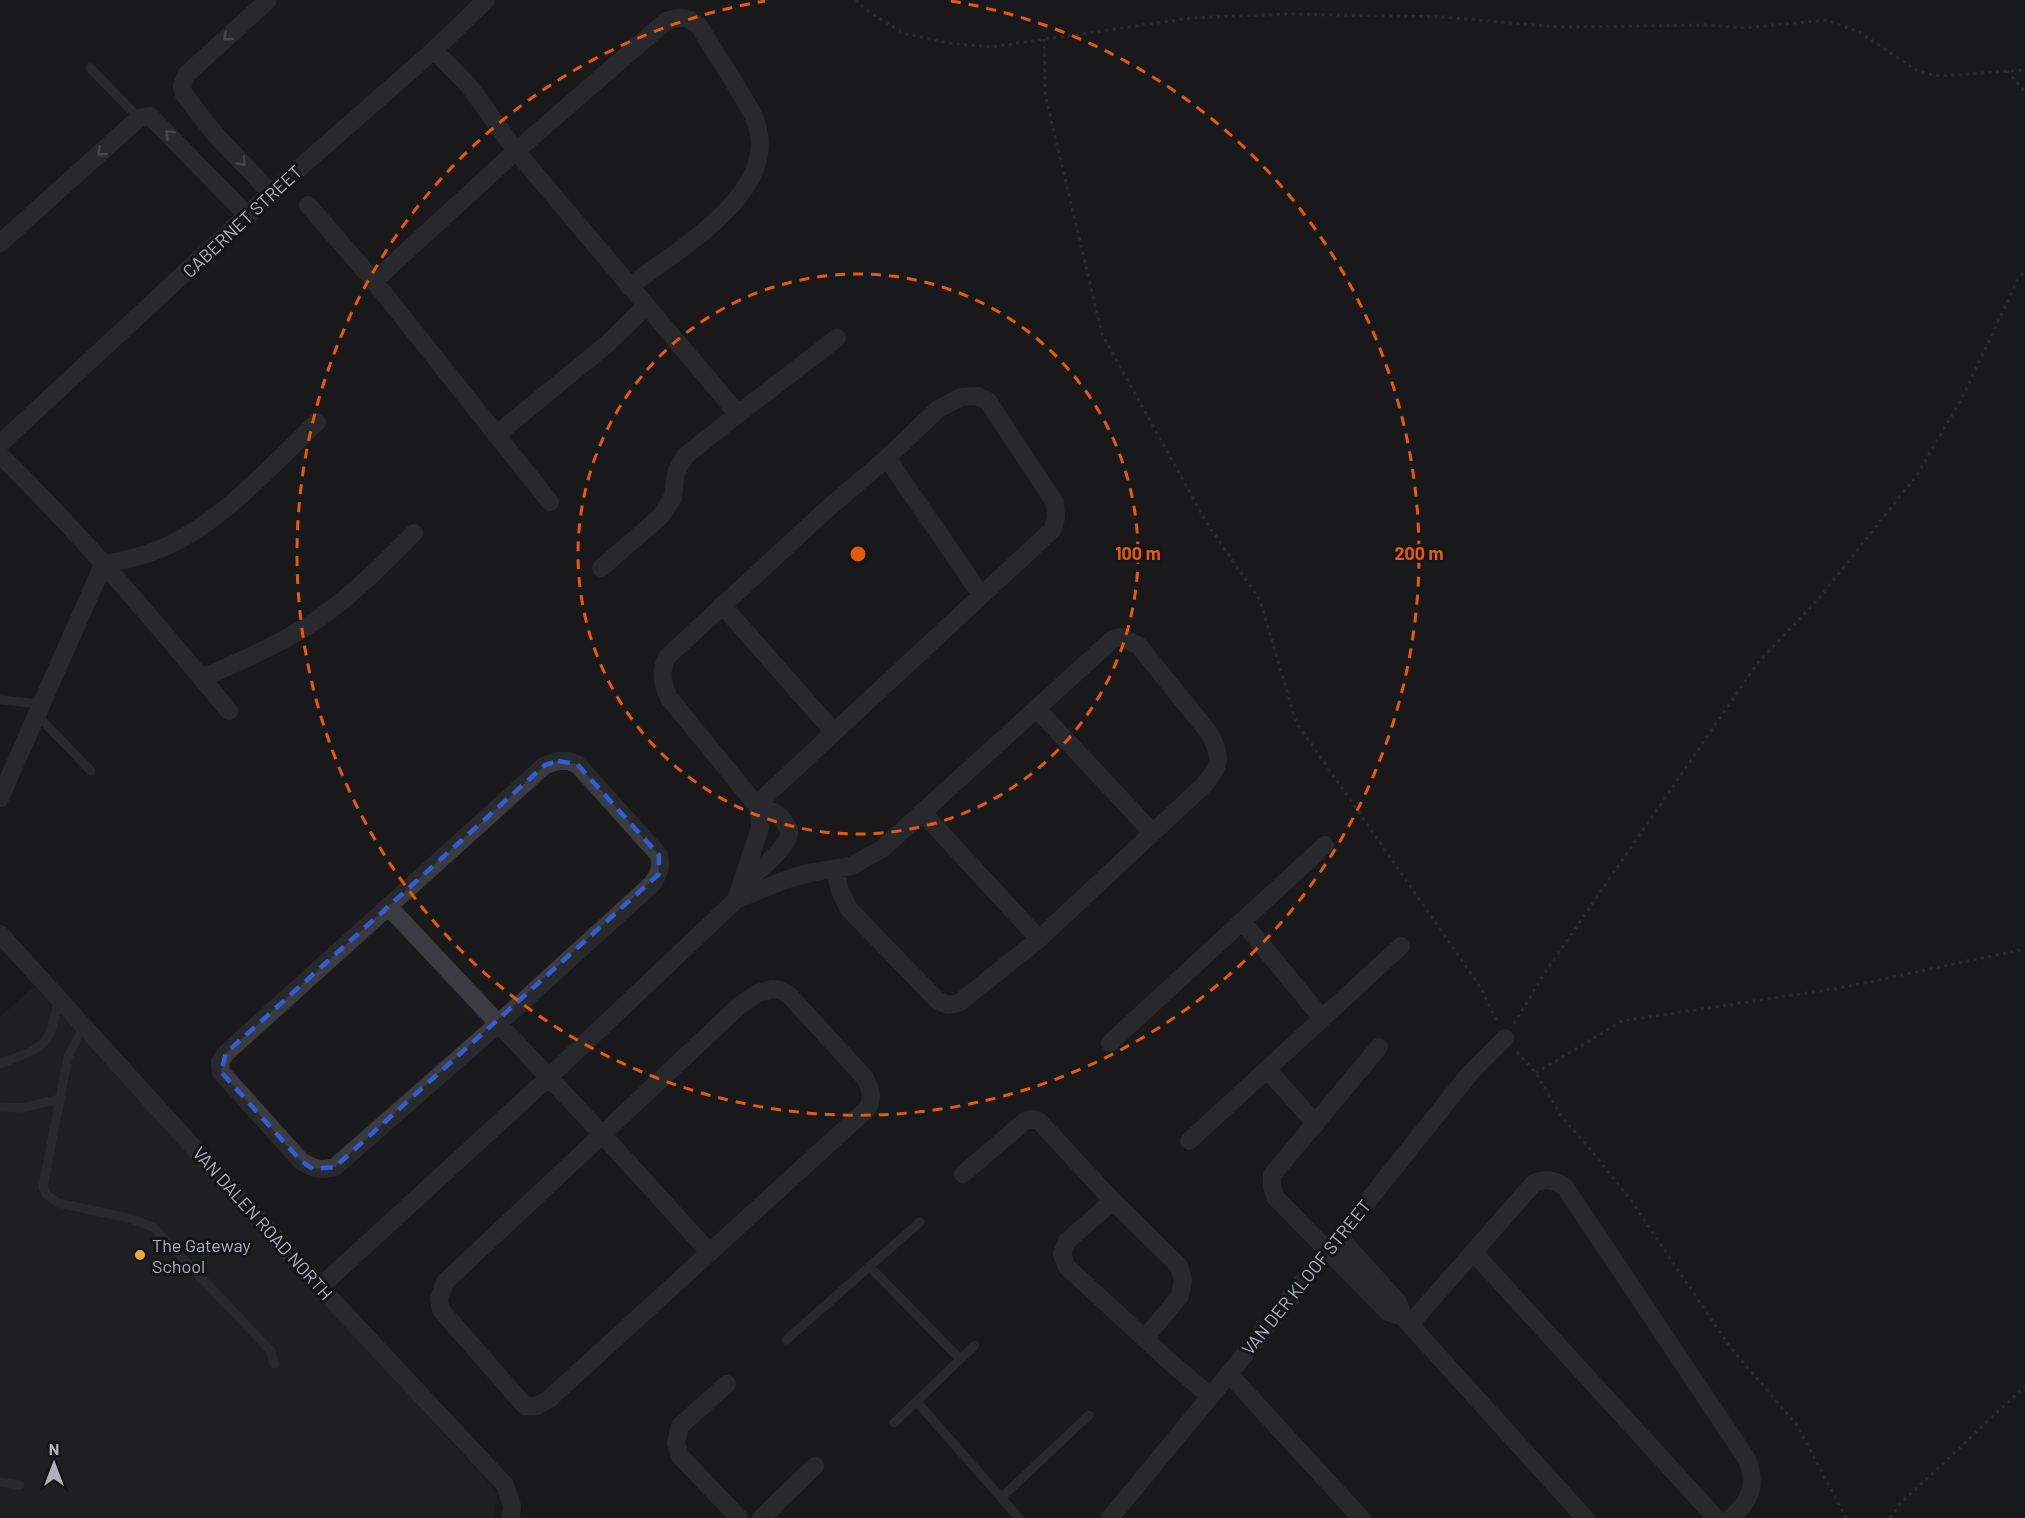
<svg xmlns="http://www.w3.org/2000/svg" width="2025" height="1518" viewBox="0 0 2025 1518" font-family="Barlow,sans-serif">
<rect width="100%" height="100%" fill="#1a1a1c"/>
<path fill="#262629" d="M34,986L497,1492L494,1518H0V1017Z"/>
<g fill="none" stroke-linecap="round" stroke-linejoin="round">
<path stroke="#414448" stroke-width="3" stroke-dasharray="3 4.5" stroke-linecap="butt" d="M856,0L866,10L903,33L947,43L991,47L1191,18L1288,14L1442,17L1559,27L1709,25L1744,28L1826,20L1859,32L1919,72L1940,76L2025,70
M1044,39L1045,94L1102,334L1208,525L1260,600L1296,722L1481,988L1497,1022
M2007,71L2025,92
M1514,1024L1544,974L1757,664L1820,597L1917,475L1963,396L2018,279L2025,271
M1517,1052L1536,1073L1563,1119L1587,1145L1630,1199L1730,1347L1797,1425L1846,1518
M1536,1073L1622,1021L1840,988L2025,949
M1890,1518L1900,1504L2025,1386"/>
<path stroke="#3b3c41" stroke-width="9" d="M90,68L139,118
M0,700L41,704
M36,714L91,771
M84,1026L68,1057L43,1187L46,1194L58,1203L129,1218L153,1227L271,1351L274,1364
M0,1064C45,1045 49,1051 58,1000
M0,1107L21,1108L60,1099
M870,1267L960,1359
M786,1340L920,1222
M917,1402L1019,1518
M894,1423L975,1345
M0,1482L20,1485
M1001,1498L1089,1415"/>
<path stroke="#3b3c41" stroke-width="18" d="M268,0L187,74L182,86L184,94L213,132L271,193
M434,50L469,86L516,151L738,414L837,338
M308,205L374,281L550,502
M0,243L139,118L150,116L248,216
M374,281L516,151L666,21C679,16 689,17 699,26C711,45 723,65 735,84C743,98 754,112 758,129C775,197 673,252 629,287
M496,435L607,344L646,306
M0,444L271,193L434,50L486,0
M0,455C82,535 156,623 229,711
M887,458L981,595
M601,568L660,517L673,497L676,473L685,456L738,414
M722,605L833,731
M202,678C245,659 291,640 329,611C360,588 387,560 414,533
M1036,708L1152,832
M558,761H568L577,764L659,855C662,867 659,874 652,884L498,1024L335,1167C321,1171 314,1169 301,1161L221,1072L220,1062L226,1053L545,765Z
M0,798L103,565C120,561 136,558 152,552C215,530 269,468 317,422
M922,812L1039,939
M743,884C754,874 792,846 789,830C788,827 785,824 784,821C778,812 769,810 759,808
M736,900L760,828L759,808L669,698C662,683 660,672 667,657L826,510L887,458L938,409L961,397L977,396L988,401L1055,503L1056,518L1052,530L757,804
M388,906L602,1134L710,1253
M1242,921L1322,1018
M0,934L320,1287L505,1485L512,1506L511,1518
M772,989L780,990L789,995L865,1078C871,1090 873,1096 868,1108L549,1399L537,1406H525L441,1310L439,1299L445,1282L740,1005L758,993Z
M1110,1043L1325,845
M1379,1047L1272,1175V1187L1276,1198L1388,1312L1403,1317L1585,1518
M1267,1069L1316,1124
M1189,1141L1401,946
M963,1174L1025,1121L1032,1119L1039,1121L1113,1201L1179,1266L1183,1280L1180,1296L1145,1338
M1113,1201L1067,1241L1062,1254L1067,1267L1170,1362L1210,1396
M1339,1237L1398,1302L1403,1317
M1474,1253L1716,1518
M320,1287L548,1078L736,900L785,880L809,873L851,866L882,849L1113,639L1121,637L1139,646L1210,734C1222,758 1221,764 1204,785L1039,939L959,1003L948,1005L937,1000L849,909L840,891L835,870
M1410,1324L1534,1183C1546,1178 1554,1180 1565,1187L1747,1459C1757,1485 1751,1500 1731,1518
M1229,1374L1361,1518
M727,1384L680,1426L676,1443L680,1456L739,1518
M761,1518L815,1466
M1110,1518L1229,1374L1471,1072L1505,1038"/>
</g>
<defs><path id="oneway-chevron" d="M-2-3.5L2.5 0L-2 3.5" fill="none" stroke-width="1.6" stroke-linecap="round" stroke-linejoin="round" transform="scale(1.5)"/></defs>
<g stroke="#7a7d85">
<use href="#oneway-chevron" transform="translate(227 37) rotate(138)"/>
<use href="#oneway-chevron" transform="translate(169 134) rotate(-136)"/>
<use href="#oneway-chevron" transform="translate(101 152) rotate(138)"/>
<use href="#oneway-chevron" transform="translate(242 162) rotate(47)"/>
</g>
<path d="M0 0H2025V1518H0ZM558,761L577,764L659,855V874L335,1167L313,1169L301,1161L221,1072L226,1053L545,765Z" fill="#1a1a1c" fill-opacity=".55" fill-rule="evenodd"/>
<path fill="none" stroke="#335dd4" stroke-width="4.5" stroke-dasharray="12 8" stroke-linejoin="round" d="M558,761L577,764L659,855V874L335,1167L313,1169L301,1161L221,1072L226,1053L545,765Z"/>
<g fill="none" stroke="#e8590c" stroke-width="3" stroke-dasharray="10 8">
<circle cx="858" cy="554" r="280"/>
<path d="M951 1A561 561 0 1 1 765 1"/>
</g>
<circle fill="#f1a63d" stroke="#151517" stroke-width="2" cx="140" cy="1255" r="6"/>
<g text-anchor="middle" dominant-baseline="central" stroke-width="6" stroke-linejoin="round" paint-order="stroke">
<g font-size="18" fill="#adb2bc" stroke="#151517">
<text transform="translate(242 221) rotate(-43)">CABERNET STREET</text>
<text transform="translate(263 1223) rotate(48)">VAN DALEN ROAD NORTH</text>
<text transform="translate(1306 1277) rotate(-51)">VAN DER KLOOF STREET</text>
</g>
<g font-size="18" fill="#adb2bc" stroke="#151517" text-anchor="start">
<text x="152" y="1245">The Gateway<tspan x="152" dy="21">School</tspan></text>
</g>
</g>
<circle cx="858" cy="554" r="9" fill="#e8590c" stroke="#151517" stroke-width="3"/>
<g font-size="18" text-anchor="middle" font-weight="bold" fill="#e8590c" stroke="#151517" stroke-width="6" stroke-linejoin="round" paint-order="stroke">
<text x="1138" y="560">100 m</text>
<text x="1419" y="560">200 m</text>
</g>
<g transform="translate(54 1464)" stroke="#151517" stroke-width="4.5" paint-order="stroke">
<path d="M0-4.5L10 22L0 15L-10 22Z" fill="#adb2bc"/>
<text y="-9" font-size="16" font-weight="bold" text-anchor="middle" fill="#adb2bc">N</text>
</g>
</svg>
